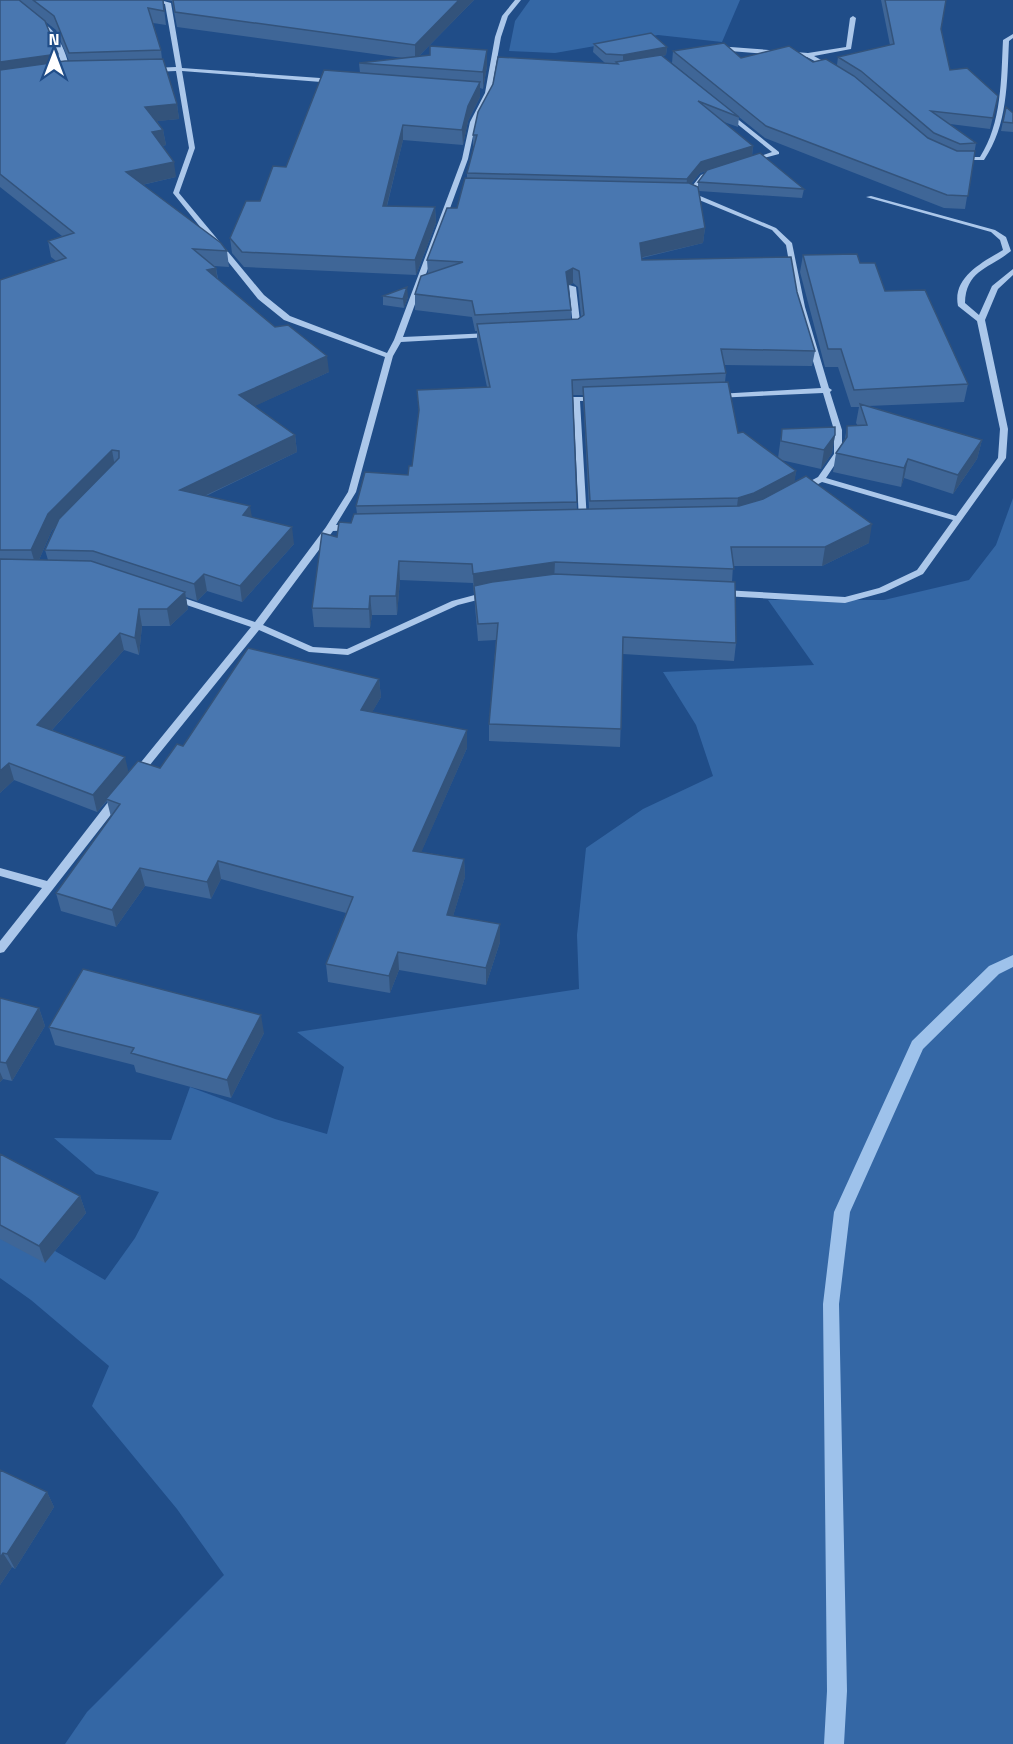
<svg xmlns="http://www.w3.org/2000/svg" width="1013" height="1744" viewBox="0 0 1013 1744" font-family="'Titillium Web',sans-serif">
<rect width="100%" height="100%" fill="#204d88"/>
<path fill="#3467a5" d="M530,0H740L722,42L658,35L555,53L509,51L515,21Z
M1013,498V1744H65L87,1712L224,1575L177,1509L92,1406L109,1366L31,1300L0,1278V1209L24,1233L105,1280L135,1238L159,1192L96,1174L54,1138L171,1140L190,1087L275,1119L327,1134L344,1067L297,1032L579,989L577,935L586,848L643,809L713,776L696,725L663,672L814,665L768,600H884L969,580L996,545Z"/>
<g fill="none" stroke-linecap="round" stroke-linejoin="round">
<path fill="#9ec2eb" fill-rule="evenodd" d="M1013,955V967L999,974L923,1049L850,1212L839,1304L847,1691L844,1744H824L827,1691L823,1304L834,1212L912,1041L989,966Z"/>
<path fill="#abc7ea" fill-rule="evenodd" d="M147,0H160L171,3L182,68L334,79L337,81L334,83L182,71L195,148L179,193L264,295L290,316L387,353L394,340L462,159L470,122L485,93L495,37L502,16L515,0H521L508,16L501,37L491,93L476,122L468,159L403,337L490,333L494,335L490,337L401,342L393,356L356,492L336,525L352,524L356,527L352,530L333,531L263,625L313,647L347,649L452,601L486,592L491,595L489,597L458,605L348,655L309,652L259,630L141,776H133L132,774L133,772L251,627L172,600L170,598L175,595L178,596L255,622L326,527L348,492L385,357L284,320L258,299L173,193L189,148L176,71L152,72L149,70L152,68L176,67L165,4Z
M853,16L856,18L851,49L814,56L832,66L833,67L830,69L807,57L717,50L714,48L717,46L808,53L846,47L850,18Z
M37,21C55,23 69,57 70,73L64,74L61,72L64,70L50,34L37,23Z
M1013,34V38L1009,41C1007,82 1008,125 984,160H957V158L959,157H980C1002,123 1001,79 1003,40Z
M726,113H730L779,152V154L749,162V160L772,152L726,115Z
M708,172L710,173V175L705,177L693,193L776,228L792,243L805,307L829,388L832,390L830,392L842,430V454L826,478L956,516L998,458L1000,429L977,321L958,306C952,277 983,262 1003,250L1000,240L991,232L866,197L871,196L995,230L1006,237L1011,251C989,269 966,270 965,303L979,315L992,286L1013,269V275L998,289L985,320L1008,429L1006,458L923,574L885,592L845,603L723,596L719,593L723,590L845,597L879,588L917,570L953,520L822,482L807,490H801V486L818,477L834,454V430L823,393L715,398L714,396L718,394L821,388L797,307L786,245L772,230L687,195L686,194L701,175Z
M569,285L576,287L581,330L577,332L571,330L573,328Z
M573,397H595L599,399L595,401H580L587,521L583,524L579,521Z
M116,796L121,800L120,803L4,952L0,953V941L42,888L0,876V868L47,881L112,797Z"/>
</g>
<path fill="#3f6697" fill-rule="evenodd" d="M0,0H163L166,25L153,23L161,50L162,59L177,104L179,119L157,121L163,130L166,145L162,146L176,177L142,185L227,251L229,267L214,266L216,268L218,279L329,372L254,406L295,435L297,452L206,496L252,517L294,544L242,602L207,591L197,601L186,597L188,609L170,626H142L139,655L124,650L52,730L128,773L160,768L183,746L379,679L381,697L372,712L467,748L421,852L464,859L465,877L453,916L500,942L486,985L399,970L390,993L328,982L326,964L346,913L221,879L211,899L145,886L116,927L61,911L56,893L111,817L107,801L97,812L14,780L0,793V280L56,261L51,257L48,241L62,236L0,187ZM46,22L56,30L69,61L60,62ZM55,527L45,550L48,560H39L52,530Z
M165,0H474L419,56L487,50V66L483,89L480,88V97L468,121L463,145L403,140L387,206L435,207L436,223L416,275L244,267L232,253L230,238L360,73L359,63L403,58L177,27L172,1Z
M881,0H946L941,29L950,70L998,96L990,129L950,124L976,143L965,209L944,208L765,138L739,117L738,127L724,122L753,146L752,156L804,189L802,198L699,191L705,228L703,243L642,258V260L797,292L815,351L812,366L724,365L726,373L725,382L738,433L778,458L782,429L835,435L832,453L821,469L781,460L796,471L794,482L869,543L822,566H733L732,582L736,643L734,661L623,654L620,747L489,741V724L496,640L478,641L473,583L400,580L397,615H372L370,628L314,627L312,608L337,537L351,523L357,514L356,506L408,475L412,466L419,414L417,390L487,387L477,340V331H475L472,317L415,310V294L428,274L427,260L457,208L467,178V173L475,146H473V135L605,63L593,52L594,44L667,47L666,55L662,56L733,112L672,63L673,51L741,58L813,62L837,65L838,57L890,45ZM706,171L698,182V187L691,184L700,173ZM573,283L578,287L581,317L578,319H571V310L568,286ZM573,395H583L589,509L577,510Z
M1006,107L1013,113V132L1001,131Z
M803,255L860,263L968,384L964,402L868,406L982,440L977,459L953,494L904,478L901,487L833,472L836,453L845,439L847,426H858L856,423L859,407H851L838,367H825L800,272Z
M383,296L408,297L404,308L383,305Z
M0,998L39,1008L45,1026L12,1081L3,1079L0,1082Z
M49,1027L264,1033L231,1098L136,1072L134,1065L55,1045Z
M0,1154L80,1196L86,1213L45,1263L0,1239Z
M0,1470L47,1492L54,1507L15,1569L12,1567L0,1585Z"/>
<path fill="#33537b" d="M459,0H474L415,60V45Z
M667,47L666,55L623,64V55Z
M487,50V66L483,89V72Z
M58,54L61,69L0,78V62Z
M480,82V97L468,121L463,145L462,130L468,106Z
M177,104L179,119L148,122L145,107Z
M403,125V140L383,221V206Z
M163,130L166,145L154,148L152,132Z
M753,146L752,156L700,173L686,190L687,179L701,162Z
M174,162L176,177L128,188L126,172Z
M435,207L436,223L416,275L415,260Z
M705,228L703,243L639,258L640,243Z
M216,268L218,284L207,270Z
M573,268V283L566,287V272Z
M407,287L408,297L404,308L403,299Z
M327,356L329,372L242,412L239,395Z
M295,435L297,452L183,506L180,490Z
M835,435L832,453L821,469L824,450Z
M982,440L977,459L953,494L958,475Z
M112,450L115,467L52,530L36,567L31,550L48,514Z
M908,459L904,478L901,487L904,468Z
M796,471L794,488L736,515L738,498Z
M250,506L253,523L243,515Z
M872,524L869,543L822,566L825,547Z
M292,527L294,544L242,602L240,586Z
M399,561L400,580L397,615L396,596Z
M555,562L554,581L474,586V593L473,574Z
M204,574L207,591L197,601L194,584Z
M185,592L188,609L170,626L167,609Z
M370,596L372,615L370,628L369,609Z
M139,609L142,626L139,655L135,638Z
M120,633L124,650L41,742L37,725Z
M379,679L381,697L363,728L361,710Z
M467,730V748L414,869L413,851Z
M125,757L129,774L97,812L93,795Z
M9,763L14,780L0,793V771Z
M464,859L465,877L448,933L447,915Z
M218,861L221,879L211,899L207,882Z
M140,868L145,886L116,927L112,910Z
M500,924V942L486,985V968Z
M398,952L399,970L390,993L389,976Z
M39,1008L45,1026L12,1081L6,1063Z
M261,1015L264,1033L231,1098L227,1080Z
M0,1072L3,1079L0,1082Z
M80,1196L86,1213L45,1263L39,1246Z
M47,1492L54,1507L15,1569L7,1554Z
M3,1553L12,1567L0,1585V1558Z"/>
<path fill="#4977b0" stroke="#33537b" stroke-width="1.5" d="M0,0H19L45,21L58,54L0,62Z
M33,0H163L164,11L148,8L161,50L69,53L54,16Z
M173,0H459L415,45L175,12Z
M885,0H946L941,29L950,70L967,68L998,96L993,118L931,111L976,143L960,144L934,133L861,71L838,57L894,44Z
M651,33L667,47L623,55L606,54L594,44Z
M724,43L741,58L789,46L813,62L826,59L854,76L928,138L957,151H975L968,196L947,195L766,126L673,51Z
M430,46L487,50L483,72L359,63L430,55Z
M661,55L739,117L698,101L753,146L701,162L687,179L467,173L477,135H473L478,112L493,84L498,57L618,64L616,62Z
M163,59L177,104L145,107L163,130L152,132L174,162L126,172L221,243L227,251L193,249L216,268L207,270L275,327L288,325L327,356L239,395L295,435L180,490L250,506L243,515L292,527L240,586L204,574L194,584L93,551L45,550L59,519L119,458V451L112,450L48,514L31,550H0V280L66,258L48,241L74,233L0,174V70L65,61Z
M324,70L480,82L468,106L462,130L403,125L383,206L435,207L415,260L242,252L230,238L246,201H260L273,166L286,167Z
M1006,107L1013,113V123L1003,122Z
M760,153L804,189L698,182L707,170Z
M465,178L689,183L698,187L705,228L640,243L642,260L791,257L797,292L815,351L721,349L726,373L572,380L577,502L356,506L365,472L408,475L409,466H412L419,410L417,390L490,387L477,324L578,319L584,315L579,271L573,268L566,272L571,310L475,315L472,301L415,294L421,276L463,262L427,260L447,208H457Z
M857,254L860,263H875L885,291L925,290L968,384L854,390L841,349H828L803,255Z
M407,287L403,299L383,296Z
M728,382L738,433L743,432L796,471L754,493L738,498L590,501L583,387Z
M860,404L982,440L958,475L908,459L904,468L836,453L847,437V426L867,425Z
M835,427V435L824,450L781,441L782,429Z
M806,476L872,524L825,547H731L734,569L555,562L473,574L472,564L399,561L396,596H370L369,609L312,608L322,533L337,537L339,522L351,523L354,514L739,506L763,499Z
M0,559L91,561L185,592L167,609H139L135,638L120,633L37,725L125,757L93,795L9,763L0,771Z
M555,574L735,582L736,643L623,637L621,729L489,724L498,623L478,624L474,586L492,582Z
M248,648L379,679L361,710L467,730L413,851L464,859L447,915L500,924L486,968L398,952L389,976L326,964L353,897L218,861L207,882L140,868L112,910L56,893L120,804L106,799L138,761L160,768L177,744L183,746Z
M83,969L261,1015L227,1080L131,1053L134,1048L49,1027Z
M0,998L39,1008L6,1063L0,1062Z
M0,1154L80,1196L39,1246L0,1225Z
M0,1470L47,1492L7,1554L3,1553L0,1558Z"/>
<g transform="translate(54 54)" stroke="#204d88" stroke-width="4.5" paint-order="stroke">
<path d="M0-4.5L10 22L0 15L-10 22Z" fill="#ffffff"/>
<text y="-9" font-size="16" font-weight="bold" text-anchor="middle" fill="#ffffff">N</text>
</g>
</svg>
